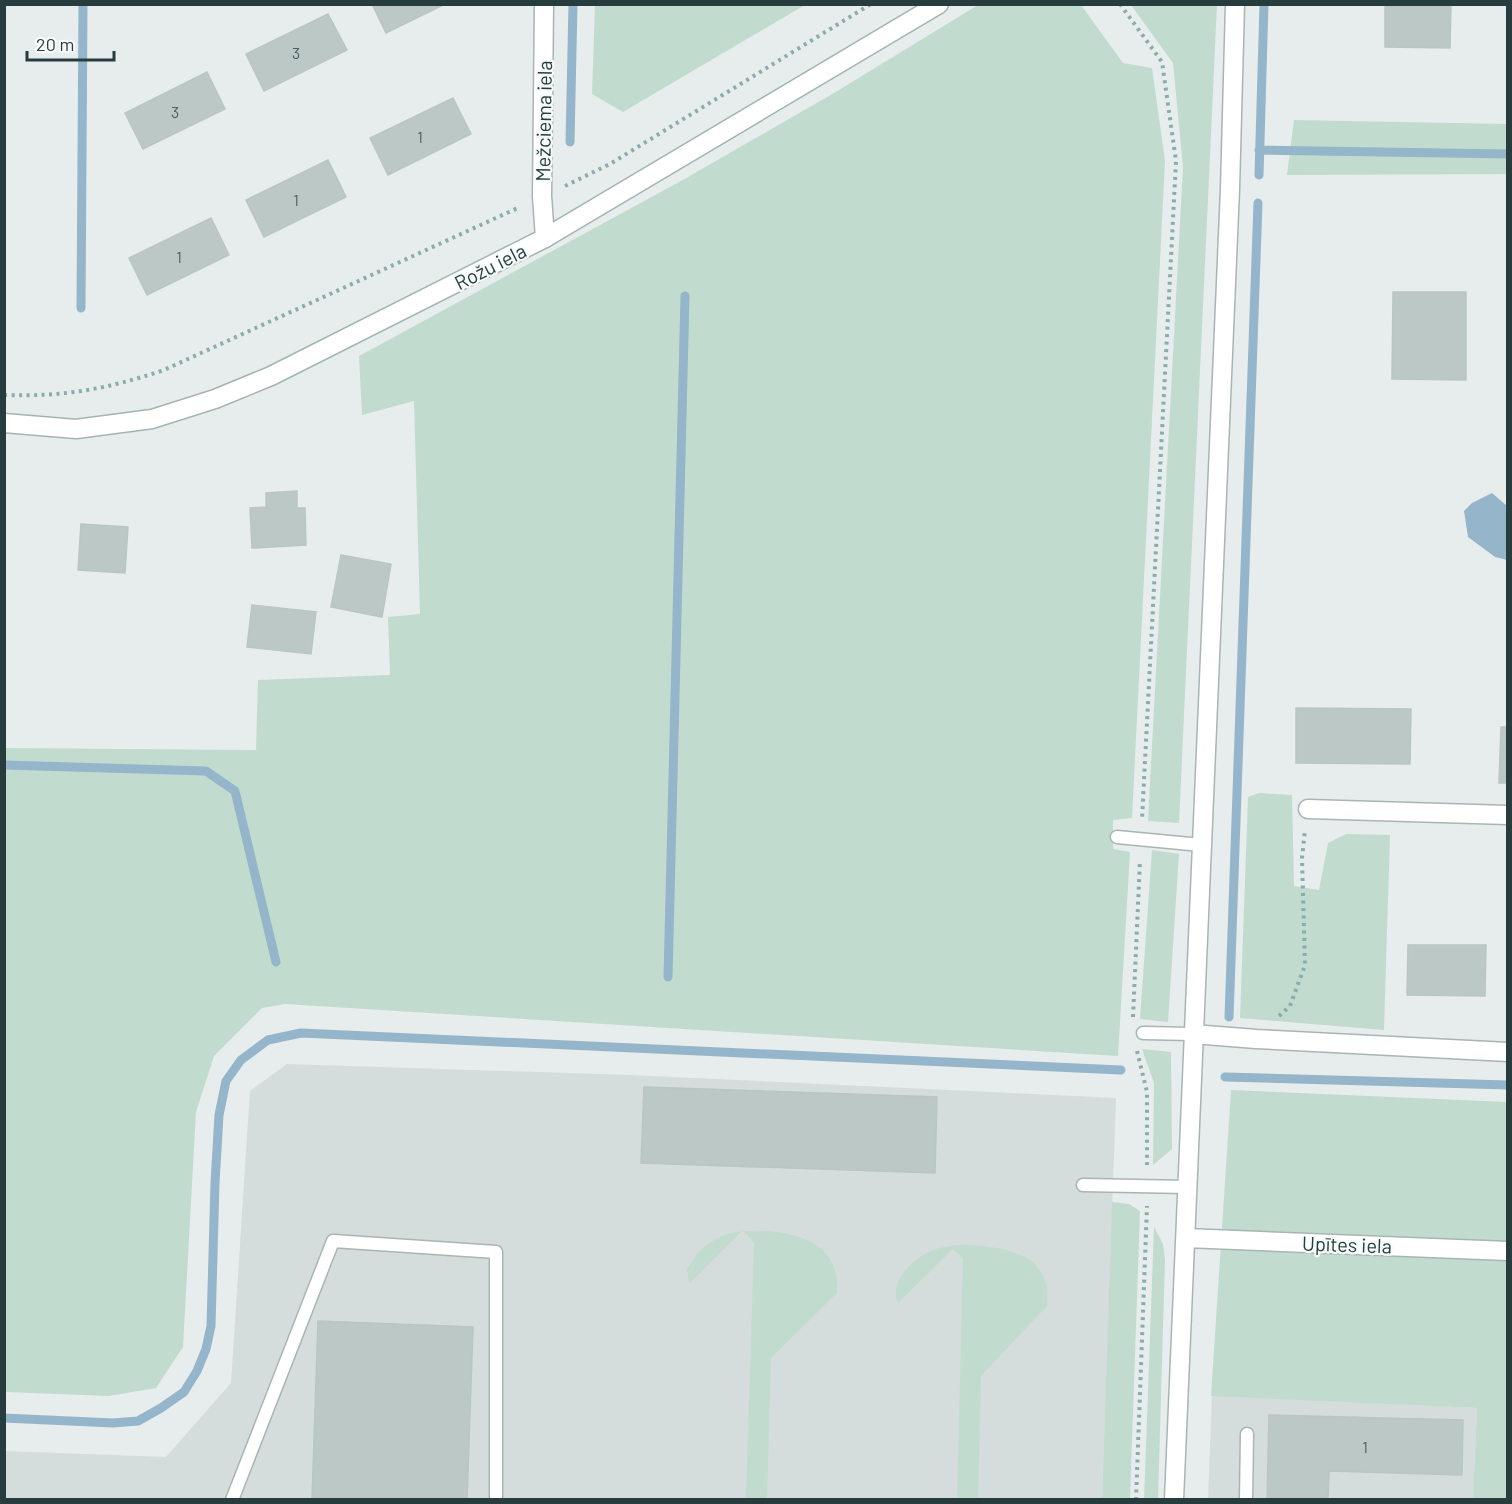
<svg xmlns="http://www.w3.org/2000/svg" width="1512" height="1504" viewBox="0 0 1512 1504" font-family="Barlow,sans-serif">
<rect width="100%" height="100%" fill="#e6edec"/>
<path fill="#d4dddb" d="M287,1064L630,1075L1116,1098L1102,1499L5,1500V1451L166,1457L231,1383L250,1091Z
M1212,1395L1477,1408L1473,1499L1208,1500Z"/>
<path fill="#c2dbcf" d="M595,5V4L805,5L623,112L592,94Z
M978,5H1081L1123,63L1152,68L1165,161L1132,818L1113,820V849L1130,852L1118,1056L285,1004L262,1008L214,1056L196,1112L183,1347L156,1388L109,1396L5,1392V748L256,750L258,680L390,675L388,617L420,614L414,401L362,415L359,356L681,181L834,93Z
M1131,5H1217L1179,823L1148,821L1183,167L1173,63Z
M1294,120L1507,124V174L1287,175Z
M1259,793L1292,795L1294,886L1319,890L1328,843L1346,834L1390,835L1384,1030L1240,1018L1248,797Z
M1152,850L1179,854L1168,1022L1140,1019Z
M1142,1049L1171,1052L1172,1149L1153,1165L1154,1083Z
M1231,1090L1507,1102V1499H1473L1477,1408L1211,1396Z
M1112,1202L1129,1204L1140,1211L1130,1499H1102Z
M1154,1227L1163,1244L1165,1260L1158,1499L1144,1500Z
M743,1230L689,1284L687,1269C693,1260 699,1250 708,1244C725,1231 746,1230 766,1231C806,1234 840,1247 837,1293L771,1358L767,1499H746L754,1243Z
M960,1245C1000,1246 1054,1251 1047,1306L981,1376L978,1499H957L963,1258L953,1249L898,1303C888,1283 913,1258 931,1251C940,1247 950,1246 960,1245Z"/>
<path fill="#95b5cb" d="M1492,493L1507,506V560L1495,557L1468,537L1464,511L1472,503Z"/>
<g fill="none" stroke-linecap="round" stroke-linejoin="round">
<path stroke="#95b5cb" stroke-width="9" d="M570,142L573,4
M1259,150L1508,154
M1259,175L1264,4
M81,308L83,4
M4,765L206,771L235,791L276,962
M668,977L685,296
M1229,1017L1258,203
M1225,1077L1508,1085
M4,1418L113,1423L138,1421L161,1408L184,1392L197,1371L206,1349L211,1326L215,1183L219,1115L226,1081L241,1060L268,1040L301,1033L1121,1070"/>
</g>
<path fill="#bbc8c6" stroke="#b9c6c4" stroke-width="1.5" d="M372,4H445L386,33Z
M1385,4H1451L1450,48L1385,47Z
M328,14L347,50L264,91L246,54Z
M207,72L225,109L143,149L125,113Z
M453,98L471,134L388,175L370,138Z
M328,160L346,197L264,237L246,200Z
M211,218L229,255L147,295L129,258Z
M1393,292H1466V380L1392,379Z
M297,491V508H305L306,545L252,548L250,508L266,507V493Z
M81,524L128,527L125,573L78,570Z
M341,555L391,564L382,617L331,607Z
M252,605L316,612L311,654L247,647Z
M1296,708L1411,709L1410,764L1296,763Z
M1501,727H1508V783H1499Z
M1408,945H1486L1485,996L1407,995Z
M644,1087L937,1097L935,1173L641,1163Z
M318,1321L473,1327L467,1500H312Z
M1269,1415L1463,1420L1462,1475L1329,1471L1328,1500H1267Z"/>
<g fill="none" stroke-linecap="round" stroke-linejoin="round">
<g stroke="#a9b5b4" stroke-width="15">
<path id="lane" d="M1117,837L1201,845
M1143,1033L1193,1034
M1083,1185L1187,1187
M232,1500L333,1241L496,1252V1500
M1246,1500L1247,1434"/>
</g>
<g stroke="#a9b5b4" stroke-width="21">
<path id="street" d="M544,4L542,196L545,238
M1308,809L1508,815
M1193,1034L1256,1039L1508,1052
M1186,1238L1508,1251
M1174,1500L1230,189L1235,4"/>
</g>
<g stroke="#a2b5b3" stroke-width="21">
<path id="secondary" d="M4,423L76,429L152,419L215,399L271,376L545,238L939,4"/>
</g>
<path stroke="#8aadab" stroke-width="4" stroke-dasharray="3 4.5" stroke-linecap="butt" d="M1120,4L1162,62L1176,161L1142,819
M565,186L610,164L871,4
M4,395C64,397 107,389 164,370L520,207
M1279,1016L1290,1006L1305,965L1302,858L1305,830
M1133,1017L1140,860
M1137,1051L1147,1092V1165
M1136,1500L1147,1206"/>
<use href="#lane" stroke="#fff" stroke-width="12"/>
<use href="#street" stroke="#fff" stroke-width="18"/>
<use href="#secondary" stroke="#fff" stroke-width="18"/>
</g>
<g text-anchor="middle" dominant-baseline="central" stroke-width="4.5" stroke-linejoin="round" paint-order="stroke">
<g font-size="16" fill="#4c605f">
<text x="296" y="52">3</text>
<text x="175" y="111">3</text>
<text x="420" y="136">1</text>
<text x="296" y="199">1</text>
<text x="179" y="256">1</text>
<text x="1365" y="1446">1</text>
</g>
<g font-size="20" fill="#273d3d" stroke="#f6faf9">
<text transform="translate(543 121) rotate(-89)">Mežciema iela</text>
<text transform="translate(490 266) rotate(-27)">Rožu iela</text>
<text transform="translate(1347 1244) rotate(2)">Upītes iela</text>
</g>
</g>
<rect width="1512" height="1504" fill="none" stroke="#273d3d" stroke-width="12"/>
<path d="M27 51v9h87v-9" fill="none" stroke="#273d3d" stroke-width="3"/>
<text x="36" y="51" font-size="18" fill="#273d3d" stroke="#f6faf9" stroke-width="4.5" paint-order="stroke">20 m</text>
</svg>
